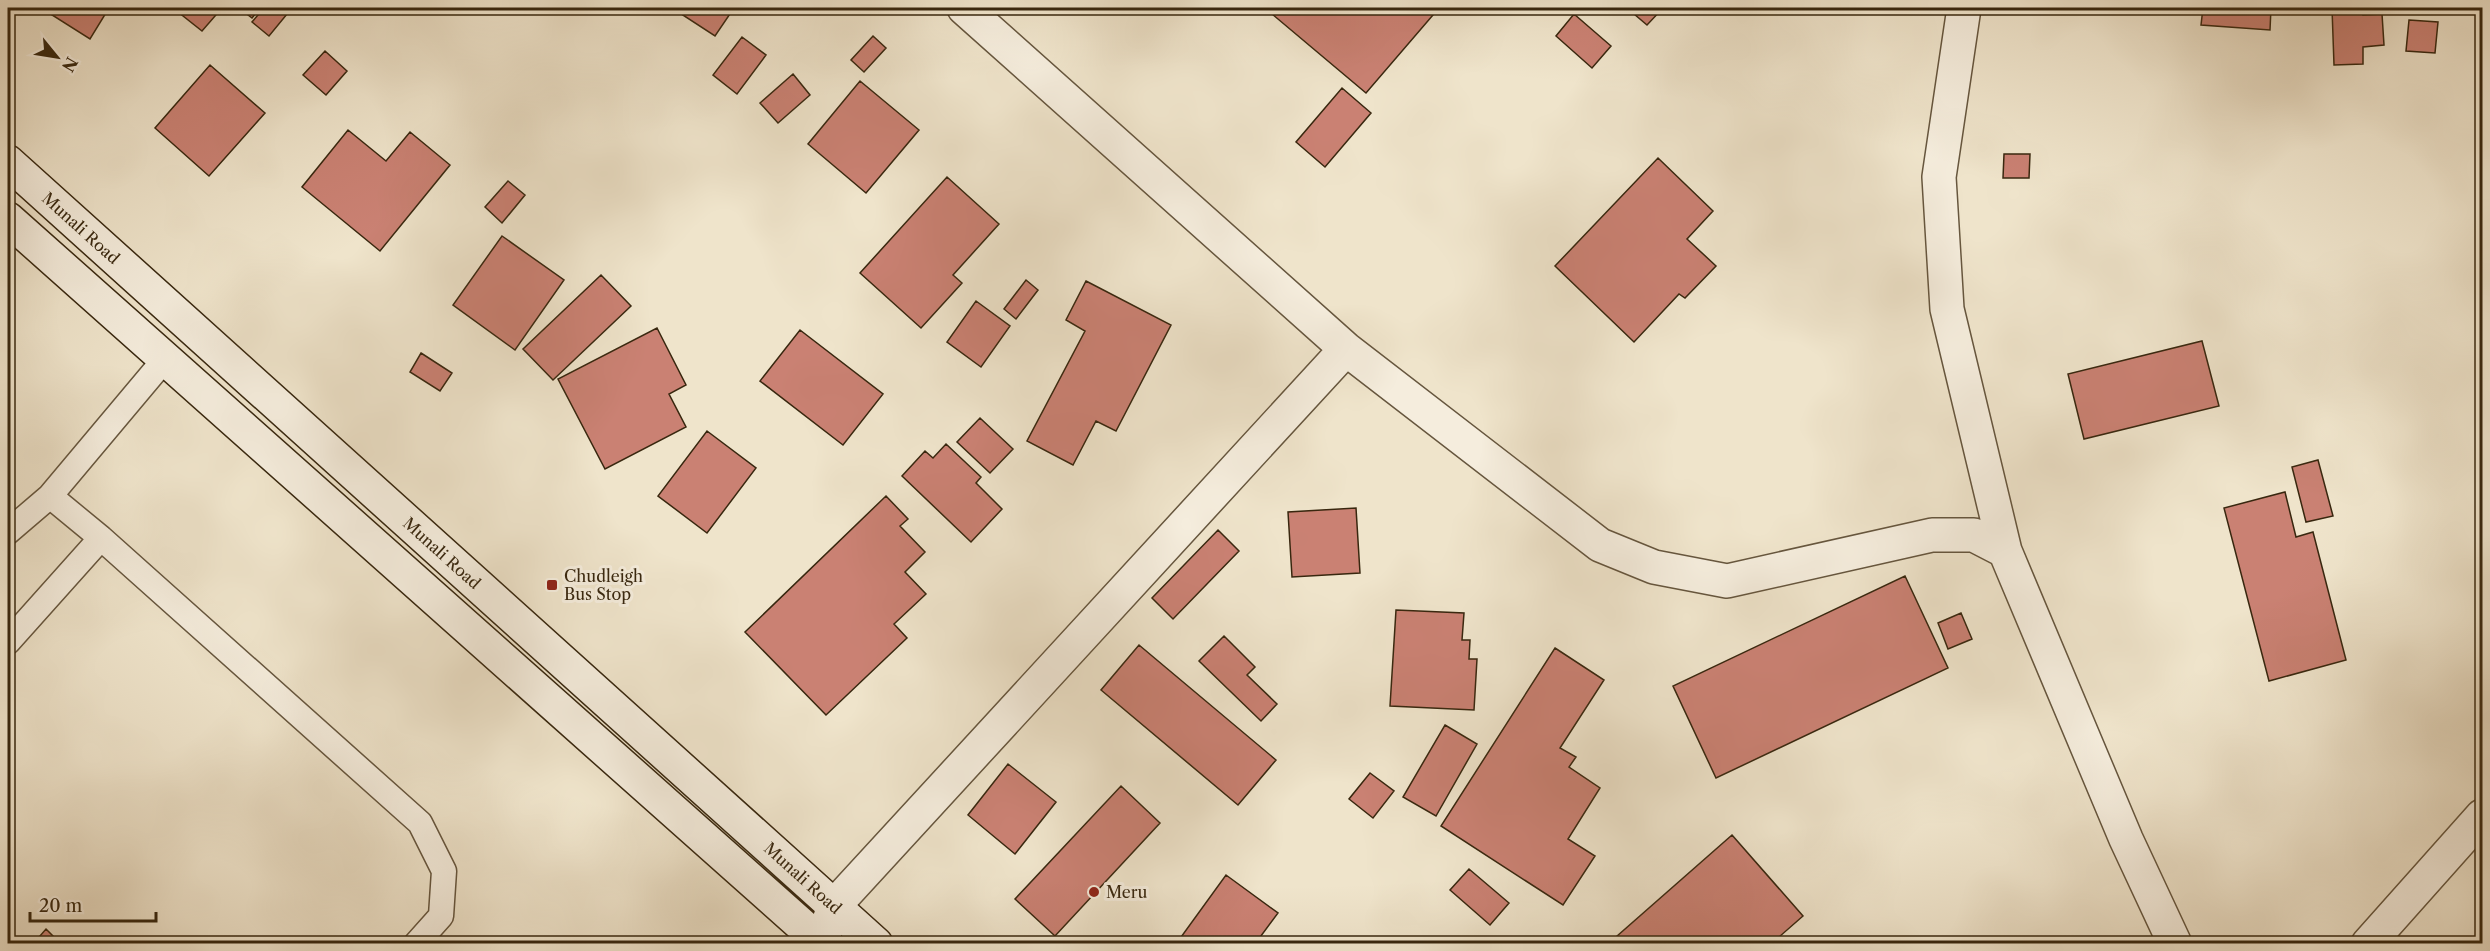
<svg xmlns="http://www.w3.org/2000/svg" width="2490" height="951" viewBox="0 0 2490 951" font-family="'Libre Caslon Text',serif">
<rect width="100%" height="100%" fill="#efe4cb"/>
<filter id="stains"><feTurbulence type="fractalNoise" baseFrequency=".00333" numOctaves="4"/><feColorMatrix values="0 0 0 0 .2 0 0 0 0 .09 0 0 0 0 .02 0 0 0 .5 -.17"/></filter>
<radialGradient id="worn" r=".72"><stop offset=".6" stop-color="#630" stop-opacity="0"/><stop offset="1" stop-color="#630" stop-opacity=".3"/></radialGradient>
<path fill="#ca8173" stroke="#38270f" stroke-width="1.5" d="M41,8H109L90,39Z
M173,8H222L202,31Z
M239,8H260L252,18Z
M264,8H292L269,36L252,22Z
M672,8H734L715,36Z
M1277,8H1439L1366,93L1272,14Z
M1627,8H1663L1647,25Z
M2203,8H2271L2270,30L2201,25Z
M2332,8H2363V15L2382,14L2384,45L2363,47V64L2334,65Z
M1574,14L1611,46L1592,68L1556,36Z
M2409,20L2438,22L2435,53L2406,51Z
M873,36L886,48L864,72L851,60Z
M742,37L766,55L737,94L713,75Z
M325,51L347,71L326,95L303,75Z
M210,65L265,113L209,176L155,128Z
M793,74L810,95L778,123L760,103Z
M860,81L919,130L866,193L808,144Z
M1342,88L1371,113L1325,167L1296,142Z
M348,130L386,161L410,132L450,165L380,251L302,187Z
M2004,154H2030L2029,178H2003Z
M1658,158L1713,211L1687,239L1716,266L1685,298L1679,294L1634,342L1555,266Z
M947,177L999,224L953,275L962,283L921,328L860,273Z
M508,181L525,195L502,223L485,207Z
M502,236L564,280L515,350L453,305Z
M601,275L631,306L553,380L523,349Z
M1026,280L1038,290L1016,319L1004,309Z
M1086,281L1171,325L1116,431L1096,421L1073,465L1027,441L1085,331L1066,320Z
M976,301L1010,326L981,367L947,342Z
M657,328L686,385L669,394L686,427L605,469L558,379Z
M800,330L883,394L843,445L760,381Z
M2202,341L2219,406L2084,439L2068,374Z
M421,353L452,373L440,391L410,372Z
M980,418L1013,449L990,473L957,442Z
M707,431L756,468L707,533L658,496Z
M946,444L981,477L976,483L1002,509L971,542L902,476L925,451L933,458Z
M2318,460L2333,516L2306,522L2292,467Z
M2285,492L2296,537L2313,532L2346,660L2269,681L2224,508Z
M886,496L908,519L900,526L925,552L905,572L926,594L894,624L907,638L826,715L745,632Z
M1356,508L1360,573L1292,577L1288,512Z
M1218,530L1239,551L1173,619L1152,598Z
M1905,576L1948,668L1716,778L1673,686Z
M1396,610L1464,613L1462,640H1470L1469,659H1477L1474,710L1390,706Z
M1961,613L1972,639L1948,649L1938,623Z
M1224,636L1255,667L1247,675L1277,704L1261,721L1199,661Z
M1139,645L1276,760L1238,805L1101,690Z
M1555,648L1604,680L1560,748L1576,757L1569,767L1600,788L1568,839L1595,856L1563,905L1441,826Z
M1445,725L1477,744L1436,816L1403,797Z
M1008,764L1056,802L1015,854L968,815Z
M1370,773L1394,791L1373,818L1349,799Z
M1121,786L1160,823L1055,936L1015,899Z
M1732,835L1803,916L1771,944H1608Z
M1469,869L1509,903L1490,925L1450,890Z
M1226,875L1278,913L1255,944H1176Z
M46,929L61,944H33Z"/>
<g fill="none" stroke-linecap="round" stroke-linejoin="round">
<g stroke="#66563e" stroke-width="27">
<path id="lane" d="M50,496L101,538L420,823L444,871L441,916L416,944
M8,532L50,496L165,359
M8,642L101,538"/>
</g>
<g stroke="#66563e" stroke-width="36">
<path id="street" d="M964,8L1346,349L1600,545L1654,567L1727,581L1932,535H1974L2005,551L2126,839L2175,944
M1964,8L1939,177L1947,309L2005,551
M821,944L834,906L1346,349
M2368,944L2482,816"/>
</g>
<g stroke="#38270f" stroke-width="36">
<path id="secondary" d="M8,162L876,944
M8,219L823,944"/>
</g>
<use href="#lane" stroke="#f5eddd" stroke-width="24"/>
<use href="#street" stroke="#f5eddd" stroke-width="33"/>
<use href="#secondary" stroke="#f5eddd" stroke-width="33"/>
</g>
<g fill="#8f2418" stroke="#f5eddd" stroke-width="2">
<rect x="546" y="579" width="12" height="12" rx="3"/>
<circle cx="1094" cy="892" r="6"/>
</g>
<g text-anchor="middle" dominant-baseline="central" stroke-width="6" stroke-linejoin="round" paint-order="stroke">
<g font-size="16" fill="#38270f" stroke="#f5eddd">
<text transform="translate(81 228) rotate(42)">Munali Road</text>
<text transform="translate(442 553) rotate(42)">Munali Road</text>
<text transform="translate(803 878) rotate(42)">Munali Road</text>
</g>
<g font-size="16" fill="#38270f" stroke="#f5eddd" text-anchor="start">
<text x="564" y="576">Chudleigh<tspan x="564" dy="18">Bus Stop</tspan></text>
<text x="1106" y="892">Meru</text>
</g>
</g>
<rect width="2490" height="951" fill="none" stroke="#efe4cb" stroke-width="30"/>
<rect x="9" y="9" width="2472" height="933" fill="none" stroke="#38270f" stroke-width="3"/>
<rect x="15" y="15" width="2460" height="921" fill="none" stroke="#38270f" stroke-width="1.5"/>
<g transform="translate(57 57) rotate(120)" stroke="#f5eddd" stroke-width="4.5" paint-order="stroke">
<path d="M0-4.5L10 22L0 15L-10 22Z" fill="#38270f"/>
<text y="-9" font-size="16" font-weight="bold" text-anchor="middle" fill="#38270f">N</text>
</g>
<path d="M30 912v9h126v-9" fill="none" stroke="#38270f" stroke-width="3"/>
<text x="39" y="912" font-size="18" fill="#38270f" stroke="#f5eddd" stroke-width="4.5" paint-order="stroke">20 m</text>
<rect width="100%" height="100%" filter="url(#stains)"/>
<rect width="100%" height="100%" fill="url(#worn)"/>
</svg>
